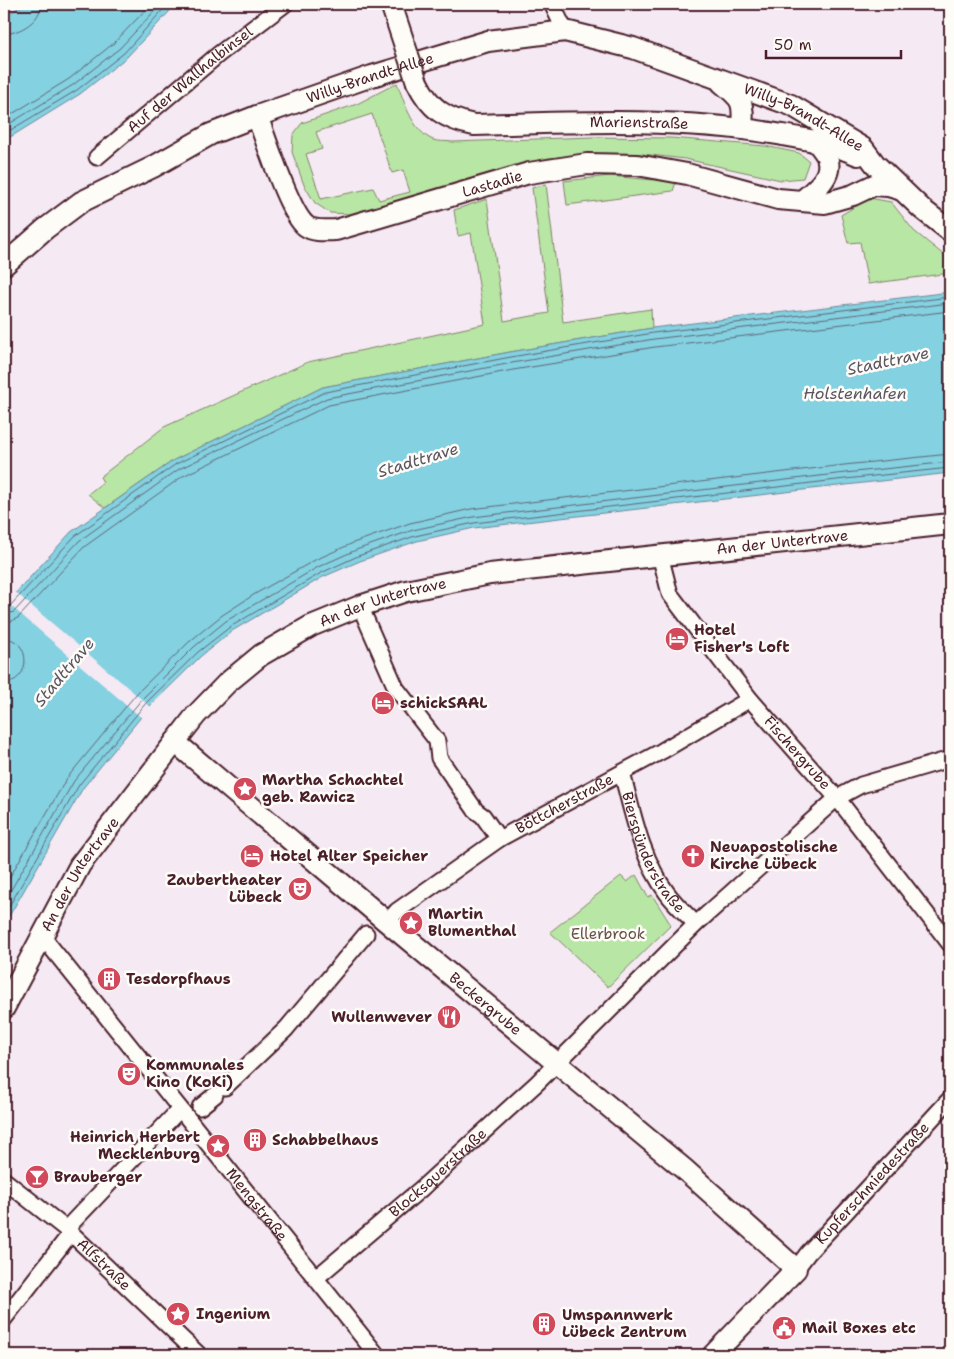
<svg xmlns="http://www.w3.org/2000/svg" width="954" height="1359" viewBox="0 0 954 1359" font-family="'Shantell Sans',sans-serif">
<rect width="100%" height="100%" fill="#f5e9f3"/>
<filter id="ink" filterUnits="userSpaceOnUse"><feTurbulence type="fractalNoise" baseFrequency=".02" numOctaves="2"/><feDisplacementMap in="SourceGraphic" scale="10" xChannelSelector="R" yChannelSelector="G"/><feConvolveMatrix kernelMatrix="1 2 1 2 8 2 1 2 1" color-interpolation-filters="sRGB"/></filter>
<g filter="url(#ink)">
<path fill="#b8e6a4" stroke="#818268" fill-rule="evenodd" d="M397,83C404,101 412,131 433,140C438,142 447,141 453,142L593,137L671,138L765,146L799,153L809,161L803,178L781,180L685,159L642,154H598L548,158L351,214L330,213L315,203L304,185L292,152L293,135L302,123L357,104ZM372,114L392,173L403,170L410,192L379,200L373,188L321,199L306,154L322,149L316,132Z
M610,176L676,182L673,191L567,205L564,181Z
M546,184L563,322L651,309L652,328L510,352L323,387L174,460L105,508L88,494L103,482L100,477L164,427L308,362L485,324L471,233L458,236L454,210L487,199L504,321L549,313L532,188Z
M869,198L891,202L914,231L950,260V273L868,284L860,242L848,243L841,215Z
M636,875L648,897L652,895L671,925L608,987L550,932L621,876L627,882Z"/>
<path fill="#83d1e1" stroke="#6c8a98" d="M26,4H174L169,12L127,57L80,94L12,136L4,139V16Z
M950,292V473L474,528L417,541L360,561L323,577L232,631L201,656L150,706L83,788L4,925V671L7,661L4,652V606L71,532L174,460L323,387L510,352L652,328Z"/>
<path fill="#f5e9f3" d="M14,591L152,708L143,719L5,601Z"/>
<g fill="none" stroke-linecap="round" stroke-linejoin="round">
<path stroke="#616674" stroke-width="1" d="M4,34C20,33 41,21 41,4
M4,119L69,79L114,43L151,4
M4,127L73,85L120,48L161,4
M4,134L77,90L124,53L168,4
M4,609L9,607L75,536L176,464L325,392L511,357L653,333L950,297
M4,615L14,612L79,541L179,469L327,398L512,363L654,339L950,303
M4,623L12,621L19,617L84,547L183,476L329,405L513,370L655,347L950,311
M4,638C32,639 32,682 4,683
M4,887L67,778L137,693L189,642L221,616L255,594L315,560L353,543L410,523L471,509L844,465L950,454
M4,902L74,781L142,699L194,647L226,621L318,567L356,550L413,530L473,517L845,473L950,462
M4,915L79,785L146,703L198,652L230,627L321,573L358,556L415,536L474,523L845,479L950,468"/>
<g stroke="#4a1f2b" stroke-width="19">
<g id="street">
<path d="M552,4L565,31"/>
<path id="s1" d="M97,157L219,54L285,4"/>
<path id="s2" d="M660,555L670,594L750,699L837,798L950,944"/>
<path d="M360,606L396,688L437,741L439,758L476,811L483,816L499,839"/>
<path id="s3" d="M622,773C633,814 641,858 667,893C675,904 686,914 696,924"/>
<path id="s4" d="M387,922L397,911L499,839L662,751L750,699"/>
<path id="s5" d="M42,936L377,1355"/>
<path d="M345,959L366,934"/>
<path d="M225,1087L286,1029L345,959"/>
<path d="M200,1107L215,1095"/>
<path id="s6" d="M4,1180L71,1233L199,1355"/>
<path d="M66,1229L180,1109"/>
<path id="s7" d="M796,1269L808,1253L950,1099"/>
<path id="s8" d="M316,1278L422,1188L537,1083L696,924L837,798L861,785L950,759"/>
<path d="M4,1319L71,1233"/>
</g>
</g>
<g stroke="#4a1f2b" stroke-width="24">
<g id="secondary">
<path d="M391,4L408,55"/>
<path id="s9" d="M417,82C430,109 445,119 474,125C575,122 678,117 777,134C805,139 832,143 858,155"/>
<path d="M722,83C743,100 744,102 742,128"/>
<path id="s10" d="M257,116C266,139 289,213 306,226C314,232 327,230 336,230L529,173L587,164L637,165L687,174L778,199L825,203L853,195L874,185L888,186L902,190"/>
<path d="M802,201C814,190 834,177 827,157C825,152 819,145 815,140"/>
<path id="s11" d="M4,265L45,229L81,202L153,167L211,134L257,116L372,76L488,41L565,31L633,48L791,105L863,148L875,164L922,209L950,231"/>
<path id="s12" d="M175,742L387,922L684,1169L796,1269L713,1355"/>
<path id="s13" d="M4,1008L80,865L175,742L196,715L227,683L261,655L311,626L360,606L406,591L490,574L950,524"/>
</g>
</g>
<use href="#street" stroke="#fdfcf7" stroke-width="15"/>
<use href="#secondary" stroke="#fdfcf7" stroke-width="20"/>
<g stroke="#4a1f2b" stroke-width="24" stroke-linecap="butt">
<path id="secondary-bridge" d="M408,55L417,82"/>
</g>
<use href="#secondary-bridge" stroke="#fdfcf7" stroke-width="20"/>
</g>
</g>
<defs>
<g id="hotel-disc" transform="scale(1.25)"><circle r="9.5" fill="#d1495b" stroke="#fdfcf7"/><path d="M-6-4.5h1.5V1H6V5H4.5V3h-9V5H-6ZM-4 0a1.8 1.8 0 1 1 3.6 0ZM.5 0V-2.5h3Q6-2.5 6 0Z" fill="#fff"/></g>
<g id="sight-disc" transform="scale(1.25)"><circle r="9.5" fill="#d1495b" stroke="#fdfcf7"/><path d="M0-6L1.8-2.2L6-1.7L2.9 1.2L3.7 5.4L0 3.3L-3.7 5.4L-2.9 1.2L-6-1.7L-1.8-2.2Z" fill="#fff"/></g>
<g id="church-disc" transform="scale(1.25)"><circle r="9.5" fill="#d1495b" stroke="#fdfcf7"/><path d="M-1.2-6h2.4v3.5h3.3v2.4h-3.3V6h-2.4V-.1h-3.3v-2.4h3.3Z" fill="#fff"/></g>
<g id="theatre-disc" transform="scale(1.25)"><circle r="9.5" fill="#d1495b" stroke="#fdfcf7"/><path d="M-5-5.5Q0-4 5-5.5V0Q5 5 0 6Q-5 5-5 0ZM-3.3-2.5H-1v1.5H-3.3ZM1-2.5H3.3v1.5H1ZM-2.8 1Q0 5.5 2.8 1Z" fill="#fff"/></g>
<g id="building-disc" transform="scale(1.25)"><circle r="9.5" fill="#d1495b" stroke="#fdfcf7"/><path d="M-4-6H4V6H1V3H-1V6H-4ZM-2.5-4.3h1.7v1.8h-1.7ZM.8-4.3h1.7v1.8H.8ZM-2.5-1h1.7V.8h-1.7ZM.8-1h1.7V.8H.8Z" fill="#fff"/></g>
<g id="restaurant-disc" transform="scale(1.25)"><circle r="9.5" fill="#d1495b" stroke="#fdfcf7"/><path d="M-5-6h1v4h1v-4h1v4h1v-4h1v5L-1.5 .5V6h-2V.5L-5-1ZM5-6V6H3V1.5H1.5Q1.5-4 5-6Z" fill="#fff"/></g>
<g id="bar-disc" transform="scale(1.25)"><circle r="9.5" fill="#d1495b" stroke="#fdfcf7"/><path d="M-6-5H6L.8 .8V4.5H3.5V6h-7V4.5H-.8V.8Z" fill="#fff"/></g>
<g id="civic-disc" transform="scale(1.25)"><circle r="9.5" fill="#d1495b" stroke="#fdfcf7"/><path d="M-.6-6.5H3V-4.5H.6V-3L4-1V1h2V6H-6V1h2V-1L-.6-3ZM-1.2 2.5V6h2.4V2.5Z" fill="#fff"/></g>
</defs>
<g fill-rule="evenodd">
<use href="#hotel-disc" x="677" y="639"/>
<use href="#hotel-disc" x="383" y="703"/>
<use href="#sight-disc" x="245" y="789"/>
<use href="#hotel-disc" x="252" y="856"/>
<use href="#church-disc" x="693" y="856"/>
<use href="#theatre-disc" x="300" y="889"/>
<use href="#sight-disc" x="411" y="923"/>
<use href="#building-disc" x="109" y="979"/>
<use href="#restaurant-disc" x="449" y="1017"/>
<use href="#theatre-disc" x="129" y="1074"/>
<use href="#building-disc" x="255" y="1140"/>
<use href="#sight-disc" x="218" y="1146"/>
<use href="#bar-disc" x="37" y="1177"/>
<use href="#sight-disc" x="178" y="1314"/>
<use href="#building-disc" x="544" y="1324"/>
<use href="#civic-disc" x="784" y="1328"/>
</g>
<g text-anchor="middle" dominant-baseline="central" stroke-width="5" stroke-linejoin="round" paint-order="stroke">
<g font-size="15" fill="#4a1f2b" stroke="#fdfcf7">
<text stroke="none"><textPath href="#s11" startOffset="415">Willy-Brandt-Allee</textPath></text>
<text stroke="none"><textPath href="#s1" startOffset="121">Auf der Wallhalbinsel</textPath></text>
<text stroke="none"><textPath href="#s11" startOffset="871">Willy-Brandt-Allee</textPath></text>
<text stroke="none"><textPath href="#s9" startOffset="240">Marienstraße</textPath></text>
<text stroke="none"><textPath href="#s10" startOffset="315">Lastadie</textPath></text>
<text stroke="none"><textPath href="#s13" startOffset="979">An der Untertrave</textPath></text>
<text stroke="none"><textPath href="#s13" startOffset="574">An der Untertrave</textPath></text>
<text stroke="none"><textPath href="#s2" startOffset="244">Fischergrube</textPath></text>
<text stroke="none"><textPath href="#s4" startOffset="214">Böttcherstraße</textPath></text>
<text stroke="none"><textPath href="#s3" startOffset="86">Bierspünderstraße</textPath></text>
<text stroke="none"><textPath href="#s13" startOffset="154">An der Untertrave</textPath></text>
<text stroke="none"><textPath href="#s12" startOffset="406">Beckergrube</textPath></text>
<text stroke="none"><textPath href="#s8" startOffset="161">Blocksquerstraße</textPath></text>
<text stroke="none"><textPath href="#s7" startOffset="115">Kupferschmiedestraße</textPath></text>
<text stroke="none"><textPath href="#s5" startOffset="344">Mengstraße</textPath></text>
<text stroke="none"><textPath href="#s6" startOffset="131">Alfstraße</textPath></text>
</g>
<g font-size="15" font-weight="bold" fill="#4a1f2b" stroke="#fdfcf7" text-anchor="start">
<text x="694" y="630">Hotel<tspan x="694" dy="17">Fisher's Loft</tspan></text>
<text x="400" y="703">schickSAAL</text>
<text x="262" y="780">Martha Schachtel<tspan x="262" dy="17">geb. Rawicz</tspan></text>
<text x="710" y="847">Neuapostolische<tspan x="710" dy="17">Kirche Lübeck</tspan></text>
<text x="270" y="856">Hotel Alter Speicher</text>
<text x="282" y="880" text-anchor="end">Zaubertheater<tspan x="282" dy="17">Lübeck</tspan></text>
<text x="428" y="914">Martin<tspan x="428" dy="17">Blumenthal</tspan></text>
<text x="126" y="979">Tesdorpfhaus</text>
<text x="432" y="1017" text-anchor="end">Wullenwever</text>
<text x="146" y="1065">Kommunales<tspan x="146" dy="17">Kino (KoKi)</tspan></text>
<text x="200" y="1137" text-anchor="end">Heinrich Herbert<tspan x="200" dy="17">Mecklenburg</tspan></text>
<text x="272" y="1140">Schabbelhaus</text>
<text x="54" y="1177">Brauberger</text>
<text x="196" y="1314">Ingenium</text>
<text x="562" y="1315">Umspannwerk<tspan x="562" dy="17">Lübeck Zentrum</tspan></text>
<text x="802" y="1328">Mail Boxes etc</text>
</g>
<g font-size="15" fill="#665149" stroke="#fdfcf7">
<text x="608" y="934">Ellerbrook</text>
</g>
<g font-size="16" font-style="italic" fill="#5b5462" stroke="#fdfcf7">
<text transform="translate(888 361) rotate(-12)">Stadttrave</text>
<text x="855" y="393">Holstenhafen</text>
<text transform="translate(418 460) rotate(-17)">Stadttrave</text>
<text transform="translate(64 672) rotate(-50)">Stadttrave</text>
</g>
</g>
<rect width="954" height="1359" fill="none" stroke="#fdfcf7" stroke-width="20"/>
<rect x="10" y="10" width="934" height="1339" fill="none" stroke="#4a1f2b" stroke-width="2" filter="url(#ink)"/>
<path d="M766 50v8h135v-8" fill="none" stroke="#4a1f2b" stroke-width="2.5"/>
<text x="774" y="50" font-size="15" fill="#4a1f2b" stroke="#fdfcf7" stroke-width="4" paint-order="stroke">50 m</text>
</svg>
